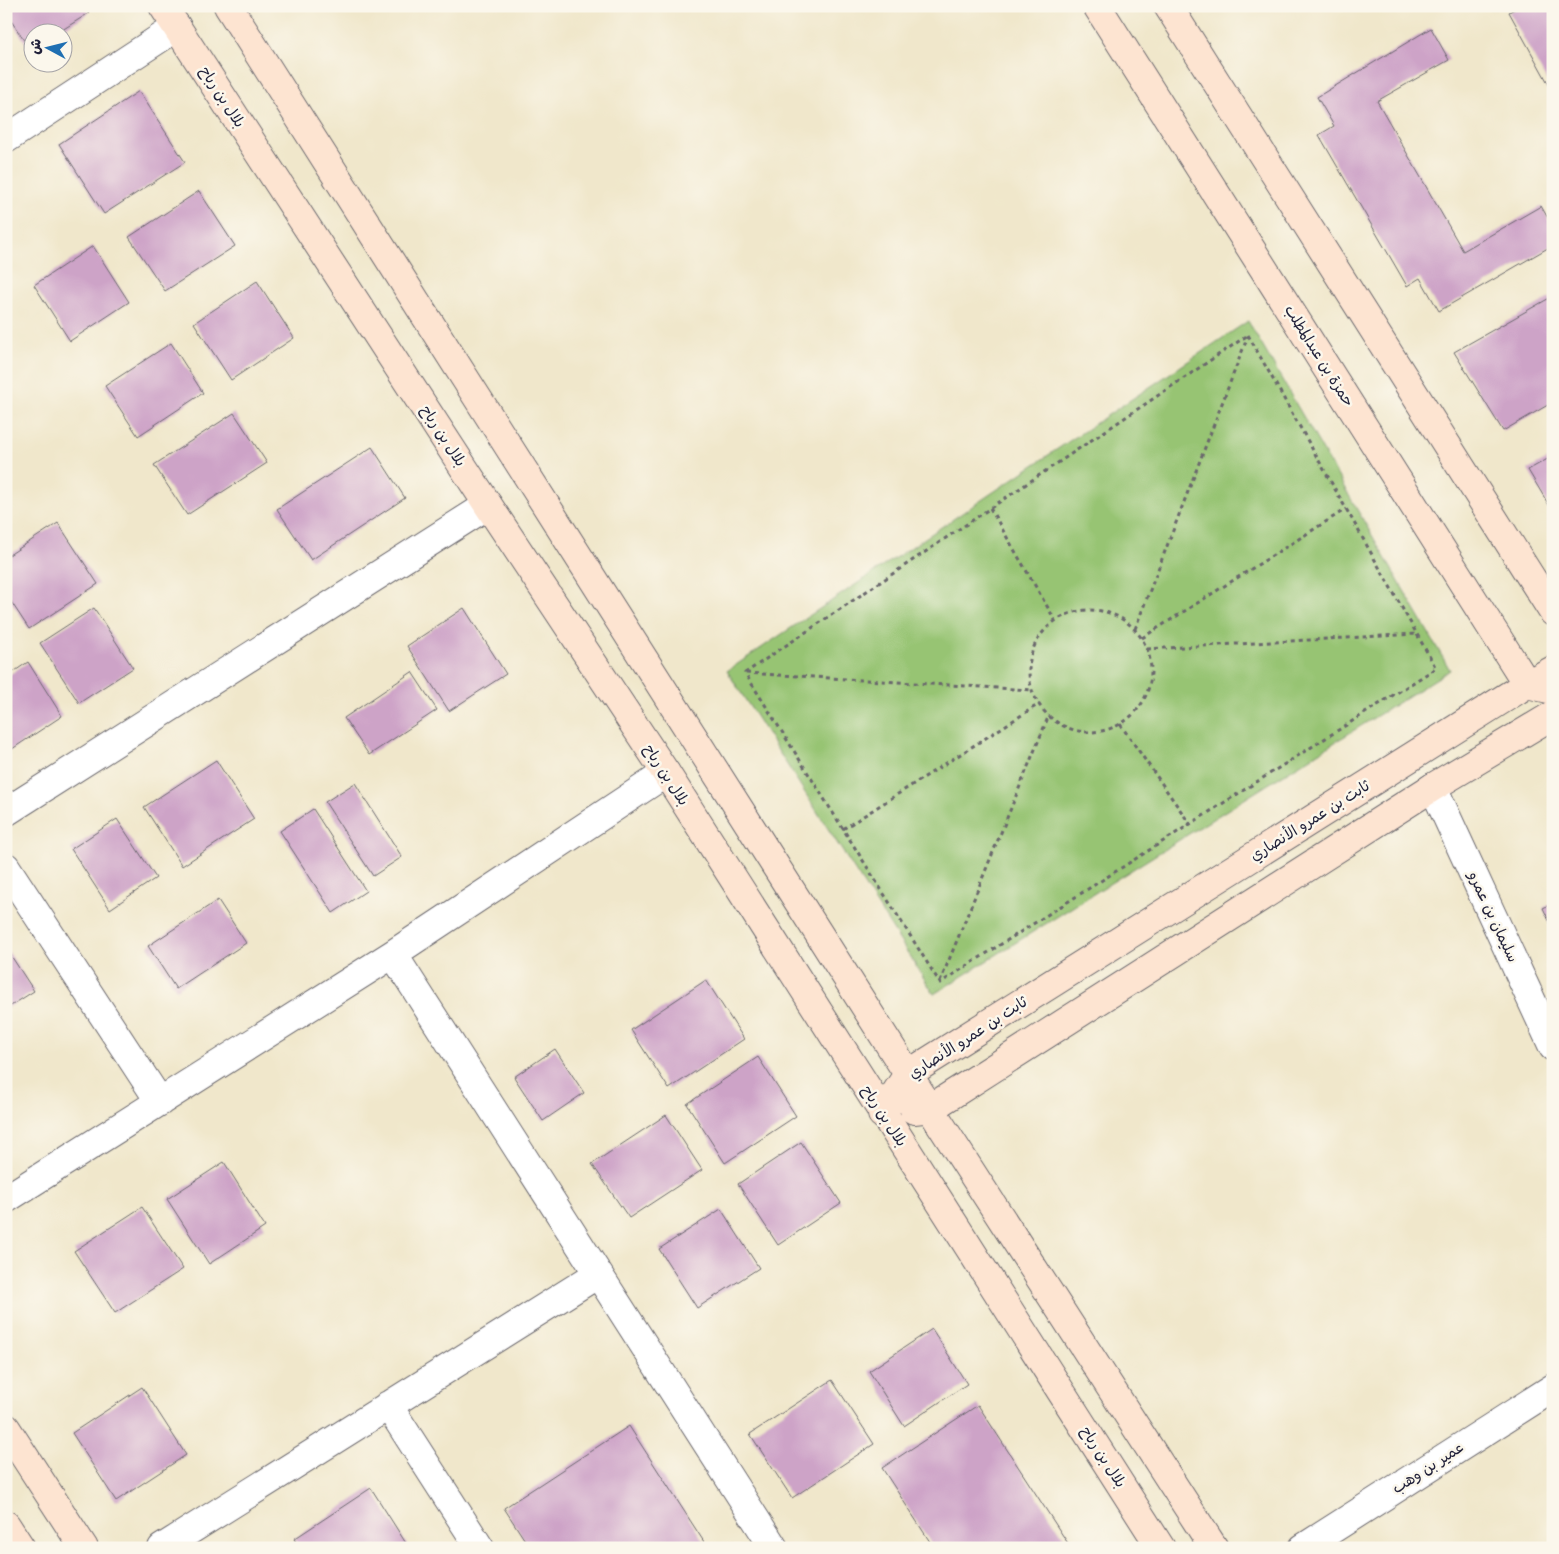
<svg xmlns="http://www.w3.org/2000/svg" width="1559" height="1554" viewBox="0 0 1559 1554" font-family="'Balsamiq Sans','Playpen Sans Arabic',sans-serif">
<rect width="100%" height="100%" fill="#fbf7ec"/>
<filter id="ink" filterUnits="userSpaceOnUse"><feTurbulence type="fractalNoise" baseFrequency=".02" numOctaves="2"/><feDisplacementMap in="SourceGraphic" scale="10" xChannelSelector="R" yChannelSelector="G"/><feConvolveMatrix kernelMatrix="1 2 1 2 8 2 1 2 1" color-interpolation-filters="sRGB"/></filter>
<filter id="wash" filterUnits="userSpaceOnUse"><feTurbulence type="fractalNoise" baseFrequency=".0096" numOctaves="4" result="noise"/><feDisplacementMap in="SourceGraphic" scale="20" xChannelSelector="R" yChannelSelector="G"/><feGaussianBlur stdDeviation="1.12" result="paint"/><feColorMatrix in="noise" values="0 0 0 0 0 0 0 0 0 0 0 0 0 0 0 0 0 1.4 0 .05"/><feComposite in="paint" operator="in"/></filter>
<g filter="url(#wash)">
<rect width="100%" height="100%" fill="#f0e7cb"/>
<path fill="#97c473" stroke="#5c7357" d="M1248,321L1450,670L934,994L727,671Z"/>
<g id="blocks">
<path fill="#cda3c7" d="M6,6H85L89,13L59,32H32V50L31,51L6,13Z
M1520,6H1553V92L1509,12Z
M1431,28L1449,60L1377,101L1463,251L1541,206L1553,227V245L1439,311L1420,278L1407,286L1319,135L1334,126L1317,97Z
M139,91L185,162L104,214L59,144Z
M199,191L235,246L165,291L129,237Z
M93,246L129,302L70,341L34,285Z
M257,281L294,338L231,380L194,323Z
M1553,296V402L1503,431L1454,352Z
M171,343L203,393L138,436L105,386Z
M234,413L267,463L187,515L154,465Z
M372,447L405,498L311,560L277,509Z
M1553,456V512L1528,470Z
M58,523L98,584L29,629L6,594V557Z
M94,608L133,668L79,703L40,643Z
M464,608L506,674L449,711L407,646Z
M28,662L62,716L6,753V677Z
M412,672L437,710L369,755L344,718Z
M216,760L254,819L182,866L144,807Z
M355,783L402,857L373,876L325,802Z
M313,809L366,891L333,913L280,831Z
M117,819L156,878L110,909L71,849Z
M218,900L246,943L176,989L148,946Z
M1553,903V929L1543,908Z
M6,948L34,991L6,1009Z
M706,980L744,1039L669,1089L631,1030Z
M555,1049L584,1093L543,1121L514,1077Z
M758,1057L796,1116L725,1163L687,1104Z
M666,1115L702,1170L629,1218L592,1164Z
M801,1142L841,1203L778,1245L738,1184Z
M224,1162L265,1227L209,1264L167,1199Z
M142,1207L183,1269L115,1313L74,1251Z
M721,1209L759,1268L697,1308L659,1249Z
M932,1329L967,1384L904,1426L869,1371Z
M832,1380L874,1444L792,1498L750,1434Z
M142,1387L186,1455L116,1501L72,1433Z
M978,1405L1071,1548H934L882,1468Z
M629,1426L708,1548H530L504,1508Z
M371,1488L409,1548H300L294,1539Z"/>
</g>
</g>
<g filter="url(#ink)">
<use href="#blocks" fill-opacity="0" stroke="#6a676d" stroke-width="1"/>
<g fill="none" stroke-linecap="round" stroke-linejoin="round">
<g stroke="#6a676d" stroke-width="30">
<path id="street" d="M6,139L177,27
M1433,787L1553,1047
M6,812L488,505
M6,867L160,1102
M393,954L774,1548
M6,1199L393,954L666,773
M388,1405L480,1548
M162,1548L598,1274
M1303,1548L1553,1388"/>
</g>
<g stroke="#6a676d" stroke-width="30">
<path id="secondary" d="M163,6L488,505L666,773L1161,1548
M228,6L908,1074L1214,1548
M1097,6L1527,684L1553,690
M1168,6L1553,612
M914,1110L931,1108L1433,787L1553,715
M882,1114L908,1074L1527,684L1553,670
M6,1428L84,1548
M6,1525L21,1548"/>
</g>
<path stroke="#6a676d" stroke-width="3" stroke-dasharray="4 4" stroke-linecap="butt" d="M1248,335L1436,668L940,983L745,673Z
M990,508L1055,620
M1029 671a61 61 0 1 1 122 0a61 61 0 1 1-122 0Z
M1135,629L1248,336
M1142,638L1346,509
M1147,649L1417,634
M746,673L1032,690
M1120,724L1190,824
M843,829L1039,704
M940,982L1049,715"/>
<use href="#street" stroke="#fff" stroke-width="28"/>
<use href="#secondary" stroke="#fde4d1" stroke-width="28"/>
</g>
</g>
<g text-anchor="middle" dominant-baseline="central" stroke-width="5" stroke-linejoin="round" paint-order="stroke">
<g font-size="15" fill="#22223b" stroke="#fbf7ec">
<text transform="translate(222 97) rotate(57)">بلال بن رباح</text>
<text transform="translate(1319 356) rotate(58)">حمزة بن عبدالمطلب</text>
<text transform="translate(443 436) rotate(57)">بلال بن رباح</text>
<text transform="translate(666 775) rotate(57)">بلال بن رباح</text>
<text transform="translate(1310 821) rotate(-32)">ثابت بن عمرو الأنصاري</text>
<text transform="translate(1493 917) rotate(65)">سليمان بن عمرو</text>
<text transform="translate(968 1038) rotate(-33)">ثابت بن عمرو الأنصاري</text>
<text transform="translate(884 1116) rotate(57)">بلال بن رباح</text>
<text transform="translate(1103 1457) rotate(57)">بلال بن رباح</text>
<text transform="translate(1428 1468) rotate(-33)">عمير بن وهب</text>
</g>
</g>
<rect width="1559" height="1554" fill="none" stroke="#fbf7ec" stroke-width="25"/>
<g transform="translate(48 48) rotate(277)"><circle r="24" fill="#fbf7ec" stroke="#a4a2a5"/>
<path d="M0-4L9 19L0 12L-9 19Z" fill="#1f6fb2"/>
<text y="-8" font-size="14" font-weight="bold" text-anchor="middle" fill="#22223b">ش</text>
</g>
</svg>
